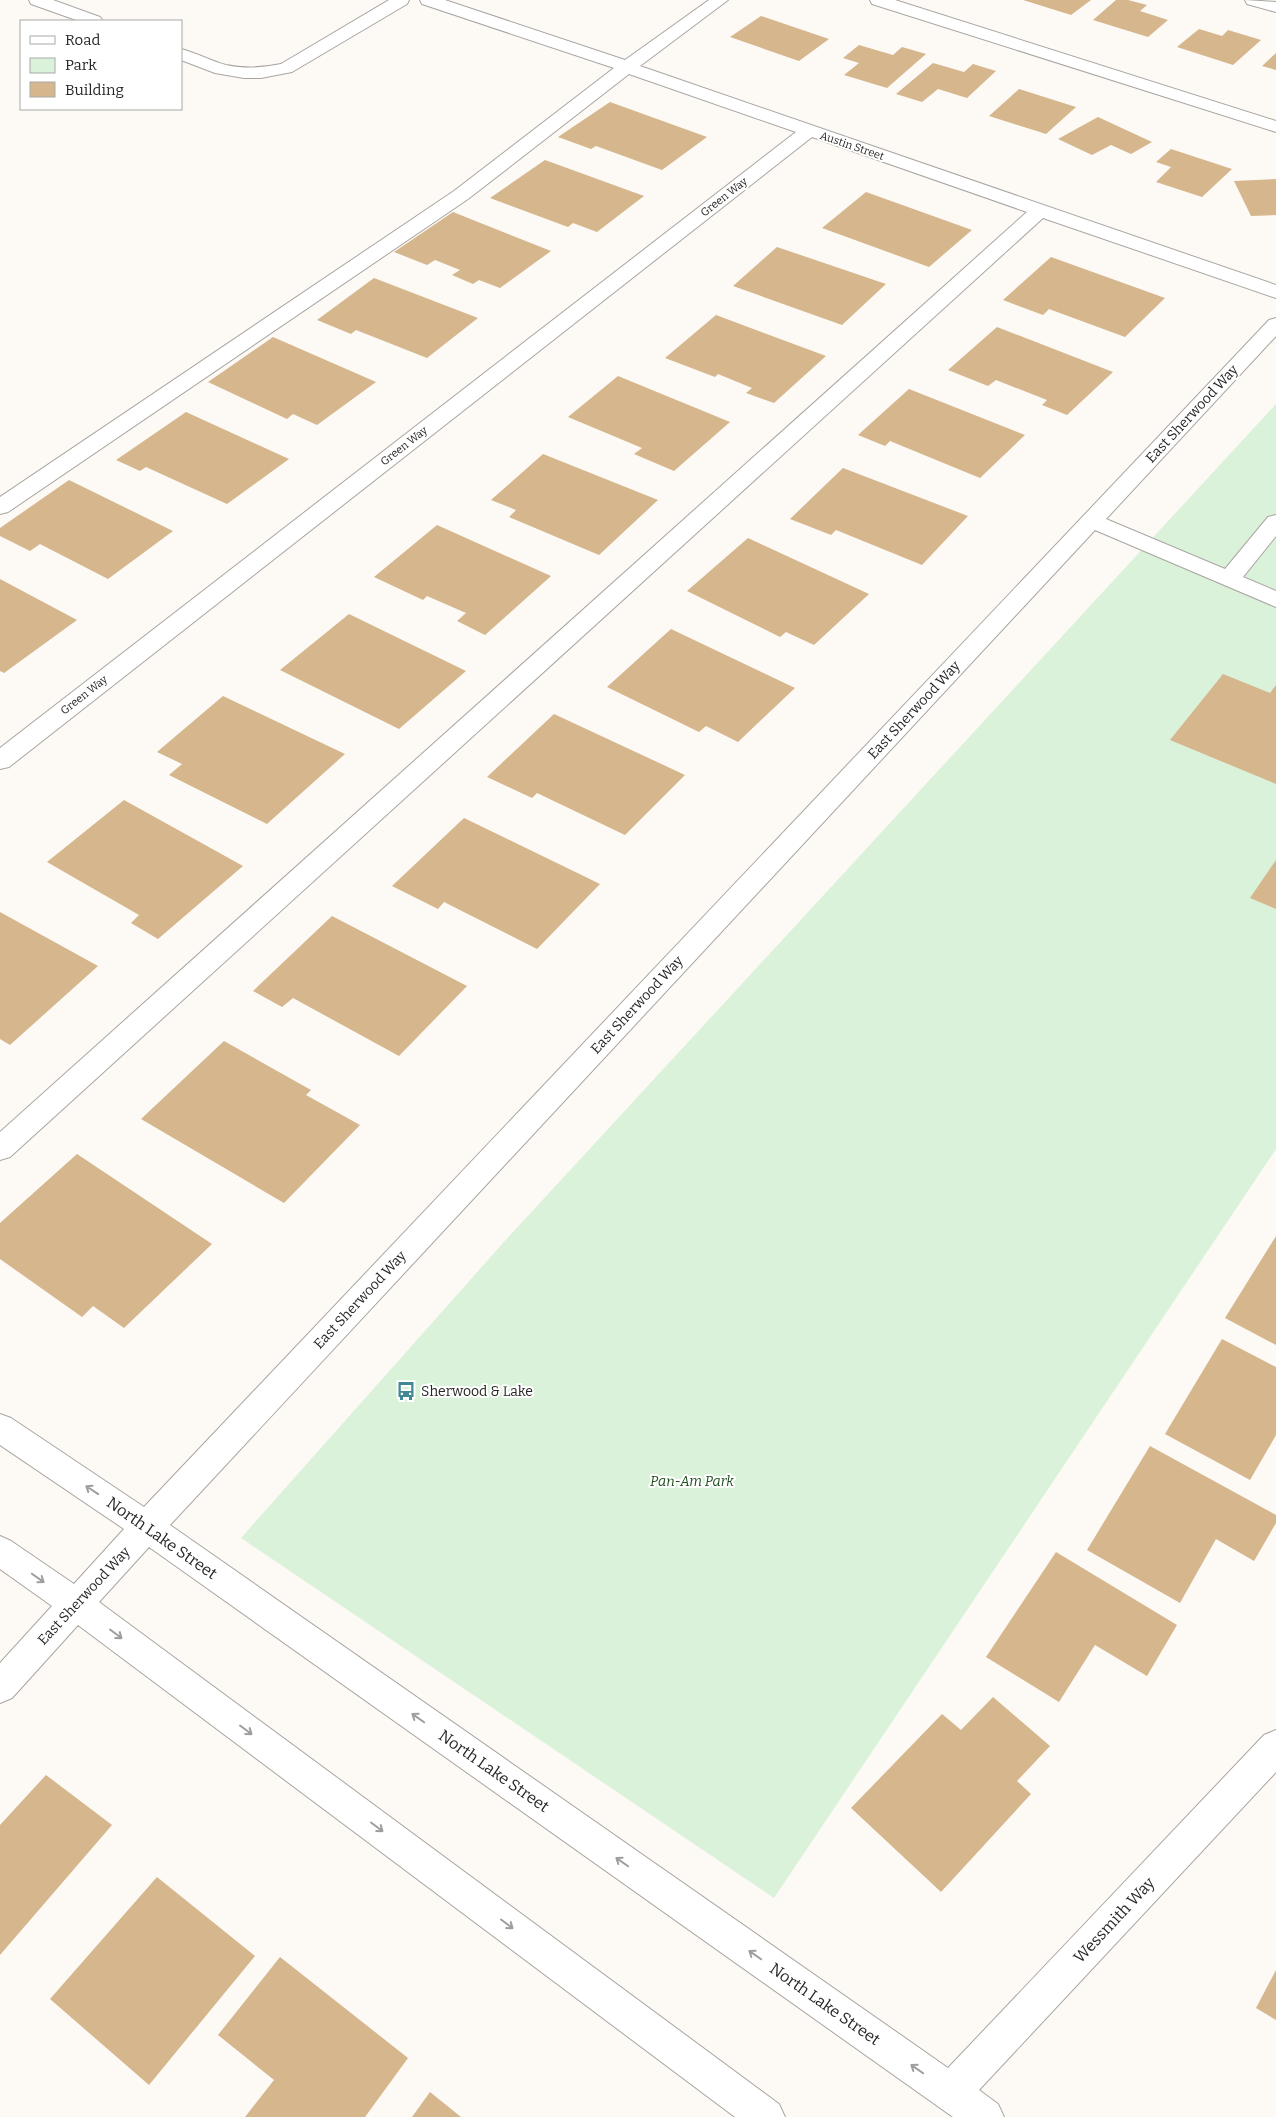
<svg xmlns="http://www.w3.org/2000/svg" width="1276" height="2117" viewBox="0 0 1276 2117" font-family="Bitter,serif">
<rect width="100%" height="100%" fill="#fdf9f4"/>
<path fill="#dbf2da" d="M1276,404V1149L774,1898L241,1538L503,1243Z"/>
<path fill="#d5b68d" d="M1023,0H1091L1071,15Z
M1116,0H1128L1147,5L1140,11L1168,20L1148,37L1093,20Z
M761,16L829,39L799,61L730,37Z
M1199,29L1222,36L1228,30L1261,40L1233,65L1177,47Z
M859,45L893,55L902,47L926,54L887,88L844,75L859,63L843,58Z
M1276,53V70L1262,66Z
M933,63L964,72L973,64L996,71L967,98L938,89L922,102L896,94Z
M1019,89L1076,107L1046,134L989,116Z
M610,102L707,137L662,170L596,146L591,149L558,137Z
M1098,117L1152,142L1131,154L1111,145L1092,155L1058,139Z
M1171,149L1232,169L1202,197L1156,182L1171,167L1156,162Z
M545,160L644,196L597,232L573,223L568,227L490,198Z
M1276,179V215L1251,216L1234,181Z
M866,192L972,230L929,267L822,228Z
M453,212L551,251L500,288L479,280L473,284L452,275L460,270L435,260L427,265L394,252Z
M777,247L886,284L842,325L733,286Z
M1051,257L1165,298L1125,337L1049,309L1043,315L1003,300Z
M374,278L478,318L427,358L356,330L351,334L317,320Z
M716,315L826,356L774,403L746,393L752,388L718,374L715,377L665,358Z
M997,327L1113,372L1067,415L1042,405L1047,400L996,380L988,386L948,370Z
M273,337L376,382L317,425L293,414L287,419L208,382Z
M618,376L730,422L674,471L634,454L642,448L568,417Z
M909,389L1025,435L980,478L890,441L885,446L858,435Z
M186,412L289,459L227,504L146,467L140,471L116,460Z
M543,454L658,500L599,555L509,517L516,510L491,500Z
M843,468L968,516L922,565L836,530L831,535L790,519Z
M69,480L173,531L108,579L40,544L30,551L0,536V528Z
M437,525L551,576L485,635L457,621L466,613L427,596L423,600L374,577Z
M748,538L869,594L814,645L786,632L780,637L687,591Z
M0,579L77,620L4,673L0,671Z
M349,614L466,671L399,729L280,670Z
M671,629L795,688L738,742L706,726L699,732L607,687Z
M1223,674L1270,693L1276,685V784L1170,740Z
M223,696L345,754L267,824L169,775L182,764L157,752Z
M554,714L685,775L625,835L537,793L532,798L487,777Z
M124,800L243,866L158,939L131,923L139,915L47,862Z
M464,818L600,884L537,949L444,902L438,909L392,886Z
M1276,860V909L1250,898Z
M0,912L98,966L10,1045L0,1039Z
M332,916L467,986L399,1056L293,998L282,1007L253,991Z
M224,1041L311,1090L306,1095L360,1125L284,1203L141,1119Z
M77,1154L212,1244L124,1328L93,1306L82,1317L0,1259V1223Z
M1276,1236V1345L1225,1318Z
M1222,1339L1276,1367V1435L1250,1480L1165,1434Z
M1150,1446L1276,1515V1523L1254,1561L1216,1539L1180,1603L1087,1550Z
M1056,1552L1177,1625L1147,1676L1095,1645L1059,1702L986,1657Z
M993,1697L1050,1746L1017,1781L1031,1794L941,1892L851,1808L942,1714L961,1730Z
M46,1775L112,1825L0,1955V1825Z
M157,1877L255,1956L149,2085L50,1999Z
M280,1957L408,2058L365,2117H245L274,2080L218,2035Z
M1276,1970V2020L1256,2008Z
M430,2092L461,2117H412Z"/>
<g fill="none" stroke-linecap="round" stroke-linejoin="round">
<g stroke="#a9a6a2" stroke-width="2">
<path id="minor" d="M29,0H53L100,17L103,21H79L31,4Z
M389,0H409L407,4L292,72L261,78H244L215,73L181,60V49C197,53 211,61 226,65C245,69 262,68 281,64Z
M420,0H445L625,60L709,0H728L640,66L1276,285V298L1043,218L10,1157L0,1160V1132L1027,212L812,137L9,767L0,769V748L796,132L629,74L468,199L8,512L0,514V497L454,191L614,68L422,4Z
M870,0H895L1276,121V132L872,4Z
M1245,0L1276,2V12L1247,4Z
M1276,318V336L1106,519L1225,569L1268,517L1276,515V536L1243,577L1276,591V607L1095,530L170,1525L948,2068L1264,1735L1276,1730V1772L979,2090L998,2104L1004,2117H953L149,1547L99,1602L779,2104L785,2117H735L78,1625L12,1698L0,1703V1663L52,1606L0,1569V1536L11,1541L74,1584L124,1529L0,1445V1414L11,1418L144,1507L1269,320Z"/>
</g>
<use href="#minor" fill="#fff" fill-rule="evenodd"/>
</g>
<defs><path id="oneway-shaft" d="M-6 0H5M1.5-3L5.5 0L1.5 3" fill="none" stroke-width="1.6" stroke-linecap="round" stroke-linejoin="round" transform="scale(1.25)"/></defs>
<g stroke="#9f9e9d">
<use href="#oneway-shaft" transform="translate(92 1490) rotate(-146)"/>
<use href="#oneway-shaft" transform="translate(38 1578) rotate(35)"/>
<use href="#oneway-shaft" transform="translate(116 1634) rotate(37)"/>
<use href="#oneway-shaft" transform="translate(418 1718) rotate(-145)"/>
<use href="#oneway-shaft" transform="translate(246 1730) rotate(37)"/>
<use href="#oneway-shaft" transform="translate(377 1827) rotate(37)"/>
<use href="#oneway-shaft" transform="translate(622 1862) rotate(-145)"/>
<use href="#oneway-shaft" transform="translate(507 1924) rotate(37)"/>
<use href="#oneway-shaft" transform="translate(755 1955) rotate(-145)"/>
<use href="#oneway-shaft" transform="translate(917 2069) rotate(-145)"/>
</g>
<defs>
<g id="bus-bare" transform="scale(1.5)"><path d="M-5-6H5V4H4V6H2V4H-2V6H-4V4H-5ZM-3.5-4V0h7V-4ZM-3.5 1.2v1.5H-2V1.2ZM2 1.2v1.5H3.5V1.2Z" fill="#428894" stroke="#fff" stroke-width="2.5" paint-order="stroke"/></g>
</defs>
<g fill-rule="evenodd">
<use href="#bus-bare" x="406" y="1391"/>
</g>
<g text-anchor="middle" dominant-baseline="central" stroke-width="4" stroke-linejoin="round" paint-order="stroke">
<g font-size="11" fill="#292726" stroke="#fff">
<text transform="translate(852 146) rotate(19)">Austin Street</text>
<text transform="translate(724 197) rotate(-38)">Green Way</text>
<text transform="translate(404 446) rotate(-38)">Green Way</text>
<text transform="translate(84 695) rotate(-38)">Green Way</text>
</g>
<g font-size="14" fill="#292726" stroke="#fff">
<text transform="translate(1192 414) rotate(-47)">East Sherwood Way</text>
<text transform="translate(914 710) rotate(-47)">East Sherwood Way</text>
<text transform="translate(637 1005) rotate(-47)">East Sherwood Way</text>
<text transform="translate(360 1300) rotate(-47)">East Sherwood Way</text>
<text transform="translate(84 1596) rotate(-47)">East Sherwood Way</text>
</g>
<g font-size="14" fill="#292726" stroke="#fff" text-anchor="start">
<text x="421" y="1391">Sherwood &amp; Lake</text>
</g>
<g font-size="14" font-style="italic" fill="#1e4f1e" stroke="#fff">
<text x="692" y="1481">Pan-Am Park</text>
</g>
<g font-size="16" fill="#292726" stroke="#fff">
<text transform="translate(162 1538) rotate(35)">North Lake Street</text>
<text transform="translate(494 1771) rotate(35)">North Lake Street</text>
<text transform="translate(1114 1920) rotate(-47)">Wessmith Way</text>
<text transform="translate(825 2004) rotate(35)">North Lake Street</text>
</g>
</g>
<rect x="20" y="20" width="162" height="90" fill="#ffffff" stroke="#a9a9a8"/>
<rect x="30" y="36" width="25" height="8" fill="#ffffff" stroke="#a9a9a8"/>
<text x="65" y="45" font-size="15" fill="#292726">Road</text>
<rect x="30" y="58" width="25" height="15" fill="#dbf2da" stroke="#a9a9a8"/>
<text x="65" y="70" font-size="15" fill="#292726">Park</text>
<rect x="30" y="82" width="25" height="15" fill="#d5b68d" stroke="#a9a9a8"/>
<text x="65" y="95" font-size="15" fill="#292726">Building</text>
</svg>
